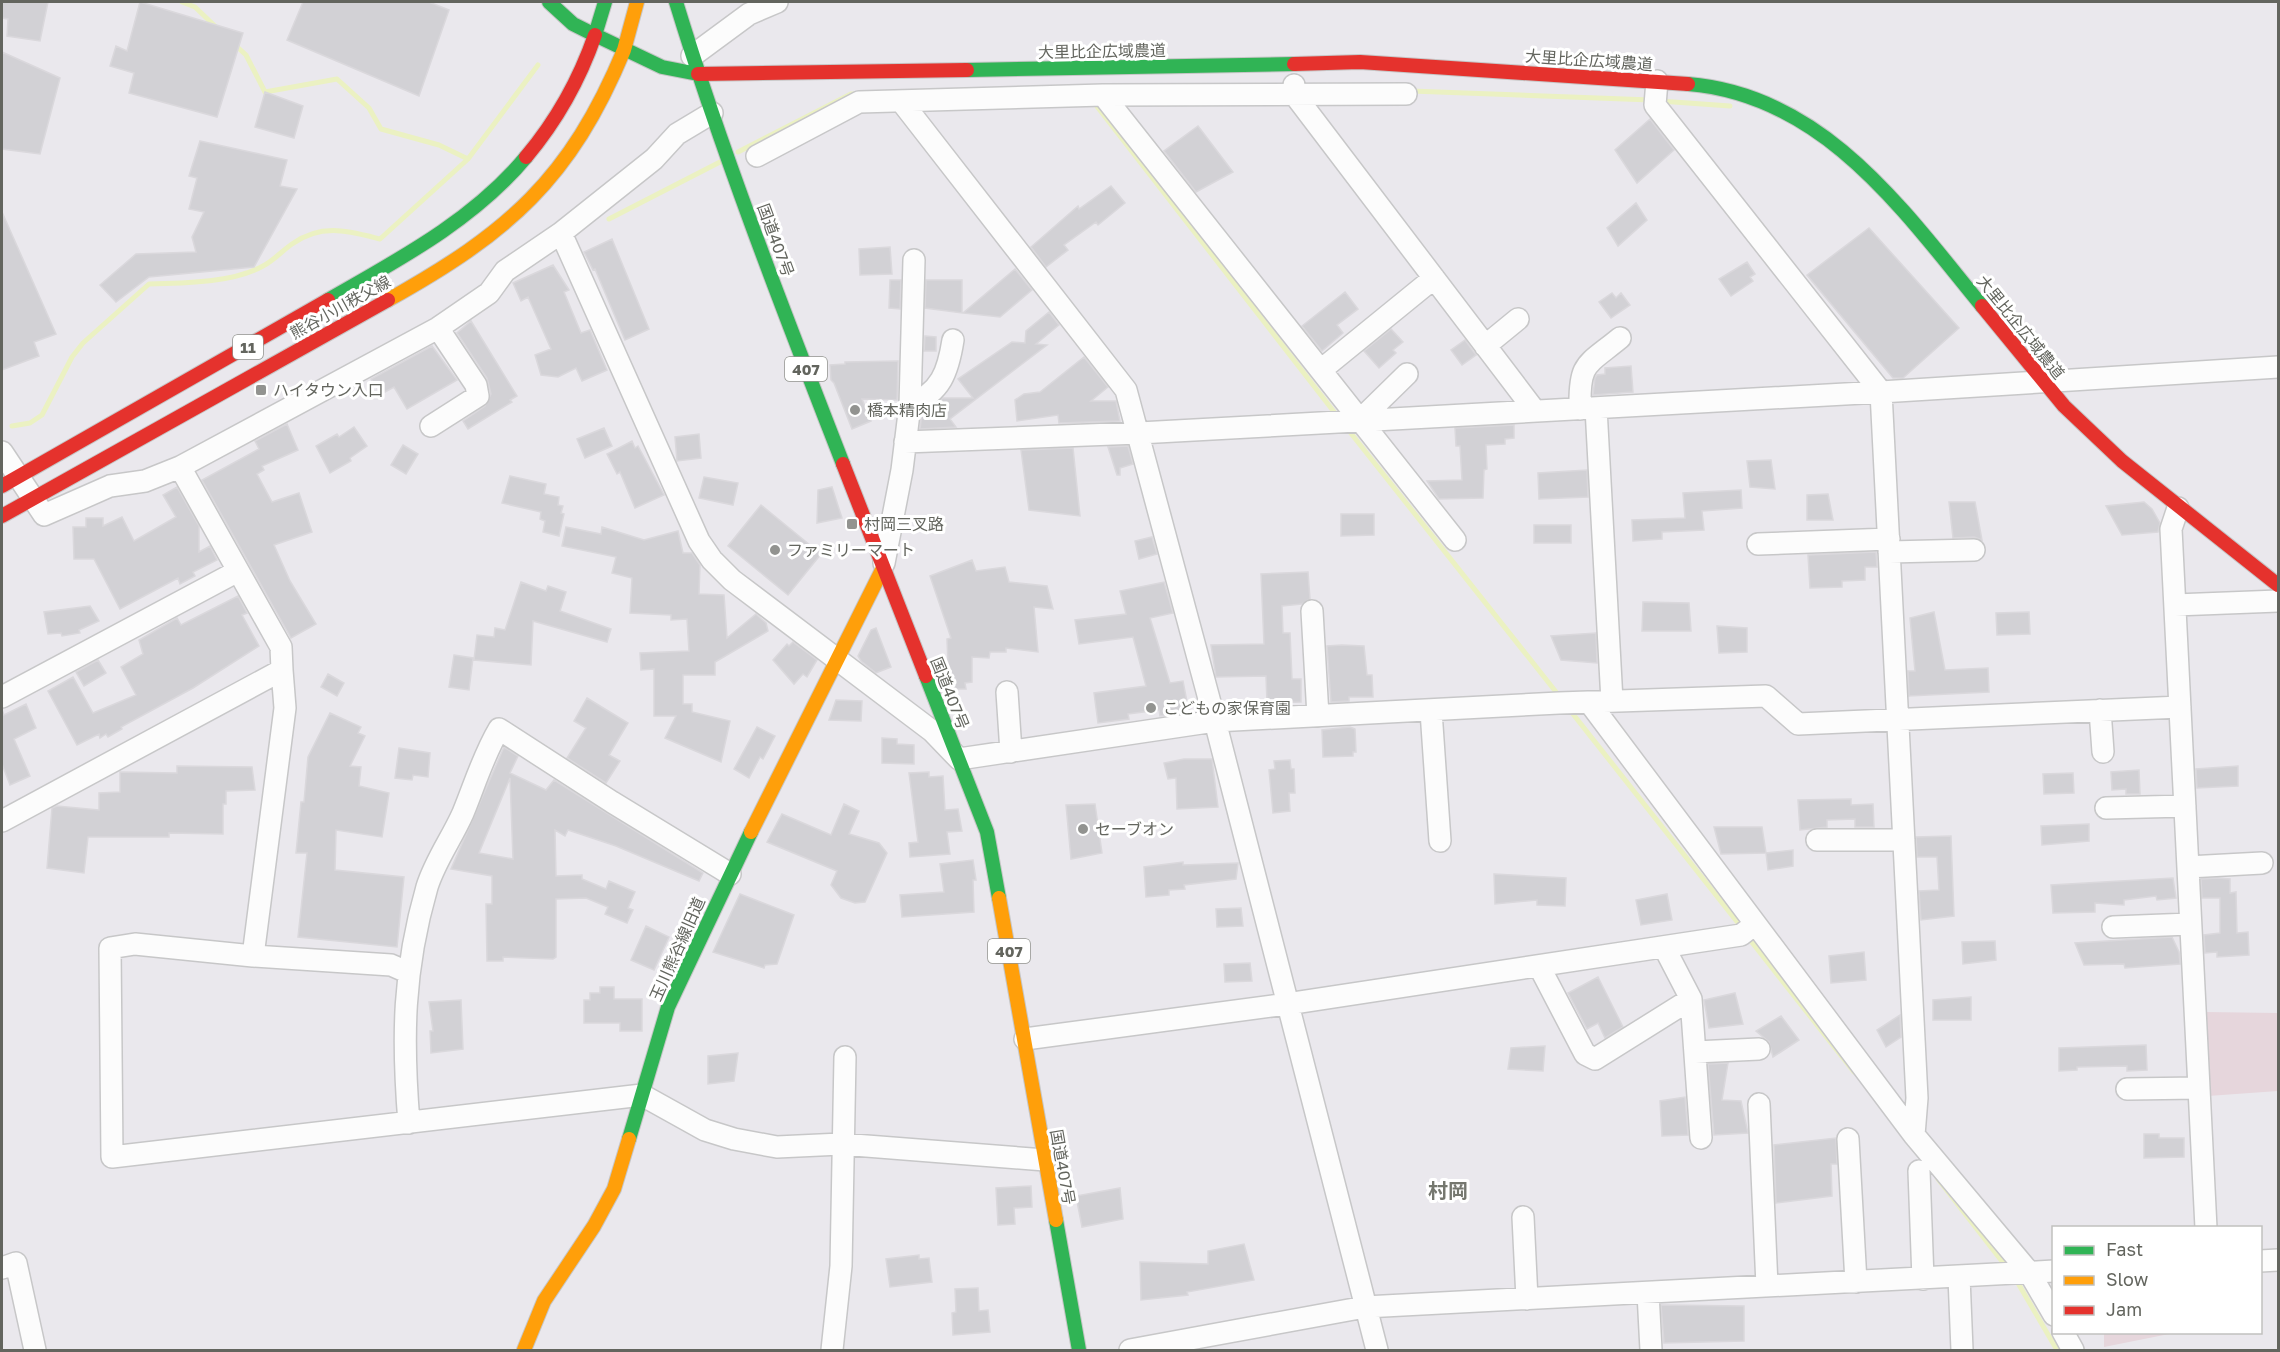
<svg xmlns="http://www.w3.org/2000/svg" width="2280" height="1352" viewBox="0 0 2280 1352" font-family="'Golos Text','Noto Sans JP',sans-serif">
<rect width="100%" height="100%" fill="#eae8ed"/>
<path fill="#e6d6dc" d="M2205,1012L2278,1013V1091L2208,1096Z
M2169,1332V1334L2104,1347V1333Z"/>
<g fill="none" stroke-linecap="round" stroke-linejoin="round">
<path stroke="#ebf1c2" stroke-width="5" d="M182,2L195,7L218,29
M234,44L246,55L265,92L337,79L369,108L381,129L439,145L468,159
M1411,91L1651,100
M1092,100L1338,417
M1660,101L1730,106
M738,152L851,94H859
M609,219L720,162
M12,426L30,423L42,415L72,357L83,343L149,284C184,283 232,283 263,266C273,261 282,251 292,244C322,223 348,231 380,239L468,159L538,65
M1346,427L1560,697
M1569,709L1742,928
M1747,936L1854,1072
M1938,1179L2008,1269
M2015,1278L2057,1350"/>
</g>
<path fill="#d2d1d5" stroke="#dad8dc" stroke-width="1.5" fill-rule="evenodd" d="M2,2H48L40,41L7,36L8,19L2,18Z
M140,2L243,33L217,117L129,93L134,73L110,66L116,46L127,51Z
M303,2H429L449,10L419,96L287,40Z
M2,52L60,78L40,154L2,149Z
M265,92L303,106L294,138L255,127Z
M1650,119L1674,150L1637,183L1615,150Z
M1198,126L1233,172L1196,192L1164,151Z
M200,141L287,160L280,186L297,189L254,267L149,277L116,302L100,285L136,254L196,252L192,237L204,212L189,209L197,178L189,176Z
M1111,186L1125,203L1098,225L1096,222L1064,245L1068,250L1046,267L1031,247L1078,206L1079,209Z
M1636,203L1647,220L1618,246L1607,228Z
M2,212L56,334L34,342L39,356L2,370Z
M1869,228L1959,328L1903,378H1893L1807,275Z
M612,239L649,329L625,340L595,269L593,270L584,252Z
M890,247L892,274L860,275L859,249Z
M1747,262L1755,274L1750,277L1753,281L1731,296L1719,279Z
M553,265L569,290L564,292L581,333L590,330L607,370L582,381L576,368L558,377L541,375L535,355L551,349L528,297L521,301L513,283Z
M1015,269L1032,290L1000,317L963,313Z
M890,280H901L900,309L889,308Z
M926,280H962V313L925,308Z
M1345,292L1358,309L1337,325L1343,333L1322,351L1302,326Z
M1612,293L1616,298L1621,293L1630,305L1611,318L1599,302Z
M1049,312L1059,325L1036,344L1047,345L950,419L956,427L920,429L922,413L943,398H973L958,379L1012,342L1025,343L1026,331Z
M471,321L517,396L510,400L512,402L468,429L463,421L485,406L491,394L487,378L457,333Z
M1391,329L1403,342L1393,350L1396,353L1379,368L1364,351Z
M925,336L936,337V351H924Z
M1465,340L1476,355L1462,365L1451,350Z
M432,346L457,380L407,409L394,387L385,392L382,388L378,390L371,379Z
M1084,357L1108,387L1091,401H1116L1120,421L1059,423L1058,415L1017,421L1015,400L1024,394L1040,392Z
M898,361L897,400L862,399L871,421L852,429L834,383L831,380L830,365L845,364V362Z
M1631,366L1633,392L1593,395L1595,378L1597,375L1605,374V368Z
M287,424L298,450L262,466L264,470L257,474L272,502L299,493L312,532L274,545L290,581L316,624L291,638L202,480L259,449L255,441Z
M1514,425V438L1505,439V444L1486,445L1487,469L1484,470L1483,498L1439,499L1427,481L1462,480L1460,446H1456L1455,428Z
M354,427L367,446L350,458L351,461L330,473L316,446L337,434L339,437Z
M604,428L612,446L585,458L577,439Z
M699,434L701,458L677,461L675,437Z
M632,441L635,448L638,446L664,495L635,508L620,472L617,474L607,454Z
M403,445L418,454L406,474L391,465Z
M1128,446L1133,464L1120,468V475H1117L1108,447Z
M1073,448L1080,516L1029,510L1021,450Z
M1771,460L1775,489L1750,487L1747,461Z
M1587,470L1588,497L1539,499L1538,473Z
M510,476L546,484L544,494L559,497L558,505L563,506L561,513L564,514L559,536L543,532L545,521L540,519L541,512L502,503Z
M704,477L738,483L733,505L699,498Z
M177,487L199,526V552L210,546L217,560L193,572L195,576L180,584L178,578L120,609L94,559H74L73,527H86V518H103V526L122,517L134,541L176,517L163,495Z
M832,487L842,518L817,523L818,490Z
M1741,490L1742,508L1702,511L1704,530L1662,532V539L1633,541L1632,520L1685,518L1683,493Z
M1828,494L1833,520H1807V495Z
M1949,502H1975L1982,540L1974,537L1953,538Z
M2144,502L2152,509L2160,523L2158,532L2122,535L2106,506Z
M761,505L821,554L788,595L728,546Z
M1341,514H1374V535L1341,536Z
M1534,525H1571V543H1534Z
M566,527L601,534L602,527L644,540L678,531L683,553H692L700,565L699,594L724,595L727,638L756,614L766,623L768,631L715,662V675H683V704H692V712L730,721L721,762L665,738L676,716H654V669L641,670L640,653L689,651L687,619L671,620V615L630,613L632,578L612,573L616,557L562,546Z
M1152,537L1157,554L1139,559L1135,541Z
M1876,552L1877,567H1865V580L1842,581V587L1810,588L1808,555Z
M972,560L976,571L1005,567L1009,582L1047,586L1053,609L1034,607L1038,652L1006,648V652H990L989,658L972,657V682L965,683L966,689H951L942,664H948L947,639L951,638L930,576Z
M1308,572L1310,599L1302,604L1282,606L1283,633H1290L1292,679H1301V702L1267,703L1266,676L1216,677L1211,645L1264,644L1261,574Z
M521,582L546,591L548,586L566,592L560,611L611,629L607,642L533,621L531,665L474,660L477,635L494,637L495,628L505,630Z
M1164,582L1173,613L1150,618L1170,683L1183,681L1189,712L1160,716L1159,710L1128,714L1129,719L1098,723L1094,693L1146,686L1133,637L1079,644L1075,620L1126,614L1120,591Z
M238,596L247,613L242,615L259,646L193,688L121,727L122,729L108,737L106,734L100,738L99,734L77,745L48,691L73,677L93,713L136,695L121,667L143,654L139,640L177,618L181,625Z
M1643,602L1689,603L1691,631H1642Z
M90,606L99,621L79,630L80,633L62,636L61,633L48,634L44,612Z
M1934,612L1945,670L1988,668L1989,692L1909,696L1908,671H1915L1910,618Z
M2029,612L2030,634L1997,635L1996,613Z
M1717,626L1747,628V652L1719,653Z
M876,628L891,667L876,673L861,661L858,656L871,630Z
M1596,633L1597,663L1561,660L1551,636Z
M793,642L817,660L807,677L803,674L794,684L773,660L787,644L789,646Z
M1342,645L1364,646L1367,675H1372L1373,697H1349V701L1331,702L1327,646Z
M454,655L473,658L469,690L449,687Z
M98,660L106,673L84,686L76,672Z
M328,674L344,683L337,696L321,687Z
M587,698L628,723L609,755L620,761L606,783L567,758L586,728L574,721Z
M836,700L862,701L861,721L829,720Z
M26,704L36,728L14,739L30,776L10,785L2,764V710L4,715Z
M330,713L361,727L358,733L365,736L350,766L361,767L359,786L389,793L382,837L336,830L335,870L404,877L397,947L298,937L307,853H296L301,802H304L308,757Z
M757,727L775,736L763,759L760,757L749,778L734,769Z
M1350,727L1355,729L1356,752H1353V756L1323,757L1322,730Z
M882,738L897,739V744L914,745V764L882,763Z
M504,747L518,756L510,773L546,790L554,780L703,873L699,881L616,846L568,830L565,836L555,830L556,876L582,875V879L606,889L609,881L635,892L628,908L633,910L627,923L605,914L608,907L586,898L556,899V957L553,959L503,957V961H487L486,904H492V876L451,869ZM510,778L513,859L479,853Z
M399,748L430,753L428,777L413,775L412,780L395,778Z
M1184,759H1212L1218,807L1177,809L1176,778L1168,779L1164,763Z
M1290,760L1291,769H1294L1295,793H1289L1290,811L1273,813L1269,770L1275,769L1274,761Z
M177,766L252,767L255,790L226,791V804H223V834L169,833V837H88L84,873L47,868L52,808L57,806L99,810V793L120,792V772L177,773Z
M2238,766V786L2197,788L2196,769Z
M2139,770L2140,794H2126V789L2112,790L2111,772Z
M929,772V777L943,776L945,810L958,809L962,831L947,832L950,854L910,857L909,843L918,842L909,773Z
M2073,773L2074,793L2044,794L2043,774Z
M1851,799V805L1873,804L1874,827H1855V819L1827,820V827L1800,830L1798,800Z
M844,804L859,811L849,834L879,843L887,853L865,902L855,903L841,898L831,885L837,871L767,842L782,814L831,835Z
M1095,804L1102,853L1071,859L1066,805Z
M2089,824V841L2042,845L2041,826Z
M1714,827H1762L1766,853L1721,854Z
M1951,836L1954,916L1921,920L1919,891L1939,890L1937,857H1917L1916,837Z
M1793,850V866L1768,870L1766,853Z
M973,860L976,880H973L974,912L902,917L900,895L944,892L940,864Z
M1183,862V865L1238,863L1236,879L1184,885L1185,889L1169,890V895L1146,897L1144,867Z
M1494,874L1566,878L1565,906L1537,905V900L1495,904Z
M2173,878L2176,898L2157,900L2156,896L2124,900V905L2095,903V912L2053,913L2051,885Z
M2218,878L2230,879V893L2236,892L2237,933L2248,932L2249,955L2217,957V952L2205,953L2204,935L2220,933V898H2202L2201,879Z
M740,894L794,915L777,964L765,965L764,968L713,952Z
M1667,894L1672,920L1641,925L1636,900Z
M1241,908L1243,926L1217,927L1216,909Z
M646,926L669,937L654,970L631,960Z
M2172,937L2179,952L2180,964L2125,968L2124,964L2084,965L2075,943Z
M1995,941L1996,960L1963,964L1962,942Z
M1864,952L1866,980L1831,983L1829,956Z
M1250,963L1252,981L1225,982L1224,964Z
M1598,977L1623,1027L1605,1038L1598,1023L1587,1029L1568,993Z
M600,987H614V999H642V1031H620V1023H584V1000H590V993H600Z
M1735,993L1743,1024L1709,1028L1704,1000Z
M1971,997V1020H1933V1000Z
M461,1000L463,1049L431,1053L430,1031H433L429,1002Z
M1900,1015L1901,1037L1886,1047L1877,1030Z
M1781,1016L1799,1040L1773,1057L1769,1042L1756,1031Z
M2146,1045L2147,1070L2127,1071V1066L2077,1067V1070L2059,1071V1048Z
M1545,1046L1543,1071L1508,1069L1511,1048Z
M738,1053L734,1081L708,1084V1056Z
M1728,1063L1722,1100L1741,1101L1748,1133L1714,1135L1708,1064Z
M1685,1097L1688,1135L1662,1136L1660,1101Z
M2144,1134H2159V1138H2184V1157L2144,1158Z
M1836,1138L1837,1164H1831L1832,1196L1776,1203L1774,1145Z
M1031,1186L1032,1207L1014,1208L1015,1224L998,1225L996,1188Z
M1120,1188L1123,1219L1082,1227L1076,1196Z
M1244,1244L1254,1280L1187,1292L1188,1295L1141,1300L1140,1262L1208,1264V1251Z
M919,1255V1259L929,1258L932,1282L890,1287L886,1259Z
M978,1288L979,1311L988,1310L990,1332L953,1335L952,1313L956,1312L955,1289Z
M1661,1305L1744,1306V1341L1664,1343Z"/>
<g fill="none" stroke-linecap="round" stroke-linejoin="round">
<g stroke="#c7c7c8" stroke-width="24">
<path id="street" d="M692,56L749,14L777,2
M1657,81L1655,105L1881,392L1917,1098L1914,1135
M1294,85V94L1535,411
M1103,95L1455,540
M901,101L1126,390L1215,721L1377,1350
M757,156L859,102L1103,95L1406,94
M561,233L699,541L712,560L732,580L932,731L959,759L1215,721L1559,703L1766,696L1798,724L2180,707
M1485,346L1518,319
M1321,370L1434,278
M910,405C941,392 948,372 953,340
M1596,408L1612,701
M1580,409C1579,362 1586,366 1620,338
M1360,420L1407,374
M431,426L478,396L476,385L438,328
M905,442L1139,433L1881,392L2278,367
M2,452L44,515L110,486L145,481L180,467L438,328L489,293L505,271L561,233L654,159L677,134L712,113
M2178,508L2171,529L2206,1228
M1758,544L1889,539
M1889,552L1974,550
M884,563L902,470L910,405L914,260
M2175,605L2278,601
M1312,611L1318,716
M1007,692L1011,752
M2,697L238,571
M1589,702L1914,1135L2029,1272L2054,1315
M2100,710L2103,752
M1431,711L1440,841
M2106,808L2185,806
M2,821L282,670L281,647L180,467
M1817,840H1904
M2188,867L2262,863
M2113,927L2190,924
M1664,947L1691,999L1701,1138
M253,956L285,708L282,670
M1539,966L1585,1054L1595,1059L1691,999
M407,972L391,965L253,956L135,944L110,948L112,1157L642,1095L705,1130L734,1139L777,1147L841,1144L1045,1160
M1025,1039L1287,1004L1741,935L1754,925
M1695,1052L1759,1049
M2127,1089L2199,1088
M1759,1104L1767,1286
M409,1123C402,1038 403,970 427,887C435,861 452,838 463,813C475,784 483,756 499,729L612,802L730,874
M1848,1139L1856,1282
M1919,1171L1923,1279
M1523,1217L1527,1299
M2260,1261L2278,1260
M2,1268L16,1263L35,1350
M1959,1277L1962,1350
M1648,1293L1651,1350
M2063,1332L2073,1350
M832,1350L841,1266L845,1057
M1130,1350L1365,1307L2054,1271"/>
</g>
<g stroke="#c6c6c6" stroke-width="16">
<path id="fast" d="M549,2L573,24L595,35
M605,2L595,35L662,67L698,74
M676,2C724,159 784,312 843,464
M967,70L1294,64
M1688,84C1824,95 1903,210 1982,306
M328,300C398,260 474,220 526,157
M926,676L987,832L999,898
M629,1139L668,1007L751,832
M1056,1220L1079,1350"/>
</g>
<g stroke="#c6c6c6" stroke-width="16">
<path id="slow" d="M624,50L637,2
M388,300C508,233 570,180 624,50
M751,832L883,568
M999,898L1056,1220
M524,1350L544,1301L594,1226L614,1189L629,1139"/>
</g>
<g stroke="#c6c6c6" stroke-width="16">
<path id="jam" d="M1294,64L1360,62L1688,84
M698,74L967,70
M526,157C558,119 579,81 595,35
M1982,306L2064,406L2122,461L2278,585
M843,464L926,676
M2,486L328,300
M2,516L388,300"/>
</g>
<use href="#street" stroke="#fcfcfc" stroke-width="21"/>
<use href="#fast" stroke="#30b455" stroke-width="14"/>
<use href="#slow" stroke="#ff9f0a" stroke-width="14"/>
<use href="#jam" stroke="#e5322d" stroke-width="14"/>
</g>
<g fill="#929390" stroke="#fff" stroke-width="2">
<rect x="255" y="384" width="12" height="12" rx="3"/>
<circle cx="855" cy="410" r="6"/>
<rect x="846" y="518" width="12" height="12" rx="3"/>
<circle cx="775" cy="550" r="6"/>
<circle cx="1151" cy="708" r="6"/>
<circle cx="1083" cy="829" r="6"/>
</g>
<g text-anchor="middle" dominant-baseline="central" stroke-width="6" stroke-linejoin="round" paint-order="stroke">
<g fill="#fff" stroke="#92938e" stroke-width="1.5">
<rect x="233" y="335" width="30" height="24" rx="4.5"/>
<rect x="785" y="357" width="42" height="24" rx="4.5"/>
<rect x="988" y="939" width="42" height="24" rx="4.5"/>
</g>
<g font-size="15" font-weight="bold" fill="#63655e">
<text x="248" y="347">11</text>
<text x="806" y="369">407</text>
<text x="1009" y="951">407</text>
</g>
<g font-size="16" fill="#63655e" stroke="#fff">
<text transform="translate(1102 51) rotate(-1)">大里比企広域農道</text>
<text transform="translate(1589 60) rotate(4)">大里比企広域農道</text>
<text transform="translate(776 240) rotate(70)">国道407号</text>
<text transform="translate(340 307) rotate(-29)">熊谷小川秩父線</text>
<text transform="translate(2021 327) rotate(51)">大里比企広域農道</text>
<text transform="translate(950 693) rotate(68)">国道407号</text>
<text transform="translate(677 949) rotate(-66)">玉川熊谷線旧道</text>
<text transform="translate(1063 1167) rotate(80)">国道407号</text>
</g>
<g font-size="16" fill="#63655e" stroke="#fff" text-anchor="start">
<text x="273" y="390">ハイタウン入口</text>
<text x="867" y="410">橋本精肉店</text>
<text x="864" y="524">村岡三叉路</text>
<text x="787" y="550">ファミリーマート</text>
<text x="1163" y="708">こどもの家保育園</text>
<text x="1095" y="829">セーブオン</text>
</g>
<g font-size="20" font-weight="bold" fill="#75776f" stroke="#fff">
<text x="1448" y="1190">村岡</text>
</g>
</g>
<rect width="2280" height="1352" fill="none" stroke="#63655e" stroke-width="6"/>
<rect x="2052" y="1226" width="210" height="108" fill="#ffffff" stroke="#c1c1bf" stroke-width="1.5"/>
<rect x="2064" y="1246" width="30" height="9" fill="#30b455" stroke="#c1c1bf" stroke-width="1.5"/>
<text x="2106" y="1256" font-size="18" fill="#63655e">Fast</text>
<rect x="2064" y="1276" width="30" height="9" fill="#ff9f0a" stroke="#c1c1bf" stroke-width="1.5"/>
<text x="2106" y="1286" font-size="18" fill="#63655e">Slow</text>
<rect x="2064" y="1306" width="30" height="9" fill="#e5322d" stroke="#c1c1bf" stroke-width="1.5"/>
<text x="2106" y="1316" font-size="18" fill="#63655e">Jam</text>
</svg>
